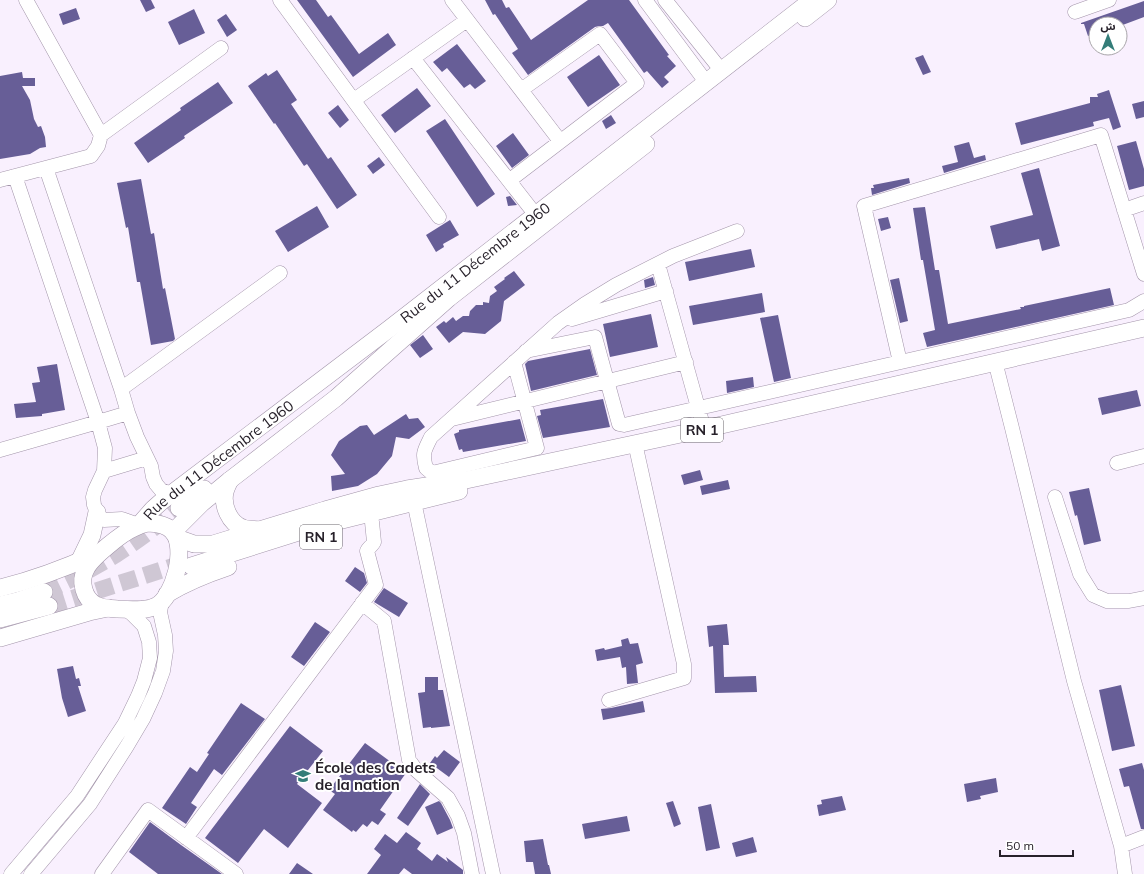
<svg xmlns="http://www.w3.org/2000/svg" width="1144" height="874" viewBox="0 0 1144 874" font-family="Mulish,'Noto Sans Arabic',sans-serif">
<rect width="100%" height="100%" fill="#f9f0fe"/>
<path fill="#675e97" d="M140,0H151L155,8L146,12Z
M297,0H316L328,17L331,15L359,54L388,33L396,45L353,77Z
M485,0H502L506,8L509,7L531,40L588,0H629L669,55L667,56L676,66L664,77L669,82L662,88L647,71L644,73L608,23L603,26H599L595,27L528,75L512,53L518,49L495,14L493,15Z
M1144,1V17L1120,26V24H1096V34L1088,36L1084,24H1081V23Z
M76,8L80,19L63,25L59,14Z
M194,9L205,33L179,45L168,22Z
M226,14L237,30L227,37L217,20Z
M457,44L486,81L475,89L470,84L464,88L447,68L442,72L433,62Z
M599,55L620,85L588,107L567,77Z
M923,55L931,72L923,75L915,58Z
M277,70L297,100L291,104L328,159L331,157L357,195L337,209L307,164L304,166L275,123L274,124L248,86L266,73L268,76Z
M22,72L23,78H35V86H22L30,100L34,119L38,127L41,126L45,137L46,147L40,148L30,154L0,159V76Z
M218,82L233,103L184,136L185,138L148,163L134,143L181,110L180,108Z
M417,88L431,106L395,133L381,115Z
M1109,90L1121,127L1113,130L1109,118L1093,122L1094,126L1021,145L1015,123L1090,103V97H1098L1097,94Z
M1144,101V117L1136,119L1132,104Z
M338,105L349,120L340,128L328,113Z
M611,115L616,123L606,129L602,121Z
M445,119L495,194L477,207L426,131Z
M513,133L529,155L512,168L496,146Z
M1136,141L1144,169V186L1129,190L1117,146Z
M969,142L974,158L985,155L986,160L944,173L942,166L958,162L954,146Z
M379,157L385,165L373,174L367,166Z
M1039,168L1060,246L1042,251L1039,239L996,249L990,226L1033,215L1021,173Z
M909,178L910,183L872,195L871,188H874L873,185Z
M141,179L151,234L154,233L163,289L165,288L175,339L173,341L151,345L140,282H137L128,227L126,228L117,183Z
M510,196L517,205L508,206L506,197Z
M317,206L329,227L288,252L275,231Z
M925,207L935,270H939L948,324L1021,309L1020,307H1024V306L1110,288L1114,305L927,347L923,333L935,330L923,260H921L913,208Z
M888,217L891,228L881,231L878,219Z
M450,220L459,235L443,244L444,247L436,252L426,235Z
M751,249L755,267L689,281L685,262Z
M514,271L525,285L504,301L501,321L485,334L463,332L449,343L436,327L444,321L446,323L453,317L456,321L463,316H469L470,311L476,305H483V302L489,303L490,296L497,291L494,287L505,279L504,278Z
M653,277L655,285L645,288L644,280Z
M899,278L908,321L900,323L890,280Z
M762,293L765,312L693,325L689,306Z
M651,314L658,347L610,357L603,324Z
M778,315L791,378L774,382L760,318Z
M423,335L433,349L420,358L410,345Z
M590,349L597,375L531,391L525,364L528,361Z
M57,364L65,410L42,414V416L16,418L14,404L36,402L32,383L40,382L37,367Z
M753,377L754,387L727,393L726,381Z
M1137,390L1141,406L1102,415L1098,398Z
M603,399L610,427L543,438L537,416L541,415L540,410Z
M406,414L409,419L418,418L425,427L409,439L396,437L392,456L377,474L358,486L332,491L331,476L345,474L331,455L339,441L360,426L367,425L374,435Z
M520,419L526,441L463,452L462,449L459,450L454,434L459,432V430Z
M700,470L703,480L684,485L681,475Z
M728,480L730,489L702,495L700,486Z
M1089,488L1101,541L1084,545L1077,515L1075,516L1069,492Z
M355,567L364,573L367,583L360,592L345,581Z
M384,588L408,603L399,617L374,602Z
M315,622L330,632L304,666L291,657Z
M727,624L729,645H723L724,677L756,676L757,692L715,693L713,646L709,647L707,626Z
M628,638L630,644L638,643L643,663L636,665L638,683L627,684L626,667L622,668L620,657L597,661L595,650L604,648L605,650L622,646L621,640Z
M73,666L76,679L79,678L81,686H78L86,711L68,717L62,698L57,669Z
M425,677H438V690H443L450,726L431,728V727L423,728L418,693L425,692Z
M1121,685L1135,746L1112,751L1099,690Z
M643,701L645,712L603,720L601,709L611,708Z
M241,703L265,719L222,775L214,769L191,803L197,807L186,824L162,808L190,767L197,772L209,754L207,753Z
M290,726L323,751L297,784L322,803L288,848L264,829L238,863L205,838Z
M365,743L406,773L380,810L386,814L378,825L372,821L367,827L363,824L356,832L353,830L352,832L323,810L335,794L329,790Z
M444,750L460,762L449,777L430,763L435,756L437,758Z
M1142,763L1144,770V829H1141L1129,786L1124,787L1119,769Z
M996,778L998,792L980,796L981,799L967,802L964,784Z
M420,784L430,794L408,826L397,818Z
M842,796L846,810L819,816L817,805L822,804L821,800Z
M439,801L441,803L450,820L453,828L437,835L425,807Z
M673,801L681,824L674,827L666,803Z
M711,804L720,848L706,851L698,807Z
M627,816L630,831L585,839L582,824Z
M150,822L181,845L222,874H158L129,852Z
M406,832L421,843L417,849L432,861L437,854L448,862L446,857L463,870V874H412L404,868L399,874H367L381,855L374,849L385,834L397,843Z
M753,837L757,852L736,857L732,843Z
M543,839L548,865H549L551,874H535L533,862H526L524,841Z
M297,863L313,874H289Z"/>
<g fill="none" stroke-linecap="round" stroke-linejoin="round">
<path stroke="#cfc7d4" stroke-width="17" stroke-dasharray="17 8" stroke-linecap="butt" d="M44,592C68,581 92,569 115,555C137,541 158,525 179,508
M49,606L190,561"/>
<g stroke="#a395aa" stroke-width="15">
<path id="minor" d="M26,0L101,135
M280,0L439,217
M452,0L560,141
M645,0L706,82
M665,0L721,70
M1075,12L1109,0
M413,58L535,214
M354,100L467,20
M46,168L121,389L128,413L137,437L151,466L153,477L156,484L161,490L171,494
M15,176L98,422L105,448L104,471L95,490L93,497L94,505L97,512L100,517L104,520L122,519L139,525
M0,180L91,156L98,146L101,135L221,48
M510,180L637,83L600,34L521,90
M1124,210L1144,203
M658,264L704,429
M572,319L666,291
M526,351L595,337L619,424L624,425L1129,310L1144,301
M514,362L537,448L432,473L426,468C422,453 424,451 431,437L558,323L585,304L616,285L673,256L737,231
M900,362L864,206L1101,135L1144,274
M997,369L1012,428L1074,681L1121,846L1125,874
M121,389L280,273
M452,419L686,362
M0,450L98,422L128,413
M1117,463L1144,456
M104,471L147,458
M1055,497L1080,574L1093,595L1107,601H1129L1144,598
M416,511L493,874
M362,603L384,621L409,760L416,770L448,798L458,816L464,833L472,874
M609,700L684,678V664L637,452
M186,838L376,585L367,551C369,547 372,546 374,542L372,522
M1121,846L1144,837
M11,874L77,796L125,723L138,696L144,681L150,658L149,642L144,626L132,614L126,609
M31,874L90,804L127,746L143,719L155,693L163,671L166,651L165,635L160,612L162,601
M102,874L148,810L236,874"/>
</g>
<g stroke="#a395aa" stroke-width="18">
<g id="major">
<path d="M805,18L828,0"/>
<path d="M230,480C228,484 226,488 225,492C222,505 229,523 243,528C248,530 254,529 259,530"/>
<path d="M179,508L204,489"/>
<path d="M148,523C157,524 167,524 173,532C187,548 174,597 156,606C144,612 130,609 117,609C110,608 103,609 96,605C84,599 79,581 86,569C91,558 122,533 134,528C139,525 143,524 148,523Z"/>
<path id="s1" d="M139,525L153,509L162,501L389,329L812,0"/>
<path d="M173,532L202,503L230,480L336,398L449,298L646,144"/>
<path d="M177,538L194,544H213L325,510L379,495L407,489L466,480L704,429L1144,328"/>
<path d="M79,562L92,535L97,512"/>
<path d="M191,566L318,526L459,491"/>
<path d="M0,588C33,580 65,568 96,554"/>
<path d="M167,594C187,582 207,574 228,567"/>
<path d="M0,605L17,601L44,592"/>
<path d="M0,619L49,606"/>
<path d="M0,638L89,612L108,608"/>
</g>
</g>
<use href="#minor" stroke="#fff" stroke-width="14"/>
<use href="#major" stroke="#fff" stroke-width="17"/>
</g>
<defs>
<g id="school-bare" transform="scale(1.2)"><path d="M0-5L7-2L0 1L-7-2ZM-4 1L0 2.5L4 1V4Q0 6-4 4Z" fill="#347d79" stroke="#fff" stroke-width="2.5" paint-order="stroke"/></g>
</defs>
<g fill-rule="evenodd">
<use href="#school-bare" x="303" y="776"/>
</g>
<g text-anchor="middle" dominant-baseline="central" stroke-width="4" stroke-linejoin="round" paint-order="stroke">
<g fill="#fff" stroke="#68646a" stroke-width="1">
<rect x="681" y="418" width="42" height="24" rx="3"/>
<rect x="300" y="525" width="42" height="24" rx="3"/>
</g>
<g font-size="14" font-weight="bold" fill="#27212a">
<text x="702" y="430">RN 1</text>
<text x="321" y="537">RN 1</text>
</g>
<g font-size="15" fill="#27212a" stroke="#fff">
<text stroke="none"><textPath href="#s1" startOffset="427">Rue du 11 Décembre 1960</textPath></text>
<text stroke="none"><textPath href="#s1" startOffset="103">Rue du 11 Décembre 1960</textPath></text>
</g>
<g font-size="15" font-weight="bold" fill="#27212a" stroke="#fff" text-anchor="start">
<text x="315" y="767">École des Cadets<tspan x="315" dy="17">de la nation</tspan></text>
</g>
</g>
<g transform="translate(1108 36)"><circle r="19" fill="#ffffff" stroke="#a9a6aa"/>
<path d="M0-3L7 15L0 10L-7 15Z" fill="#347d79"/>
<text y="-6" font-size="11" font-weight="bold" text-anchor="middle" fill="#27212a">ش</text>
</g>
<path d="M1000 850v6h73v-6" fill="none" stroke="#27212a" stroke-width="2"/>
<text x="1006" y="850" font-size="12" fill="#27212a" stroke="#ffffff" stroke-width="3" paint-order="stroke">50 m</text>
</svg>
